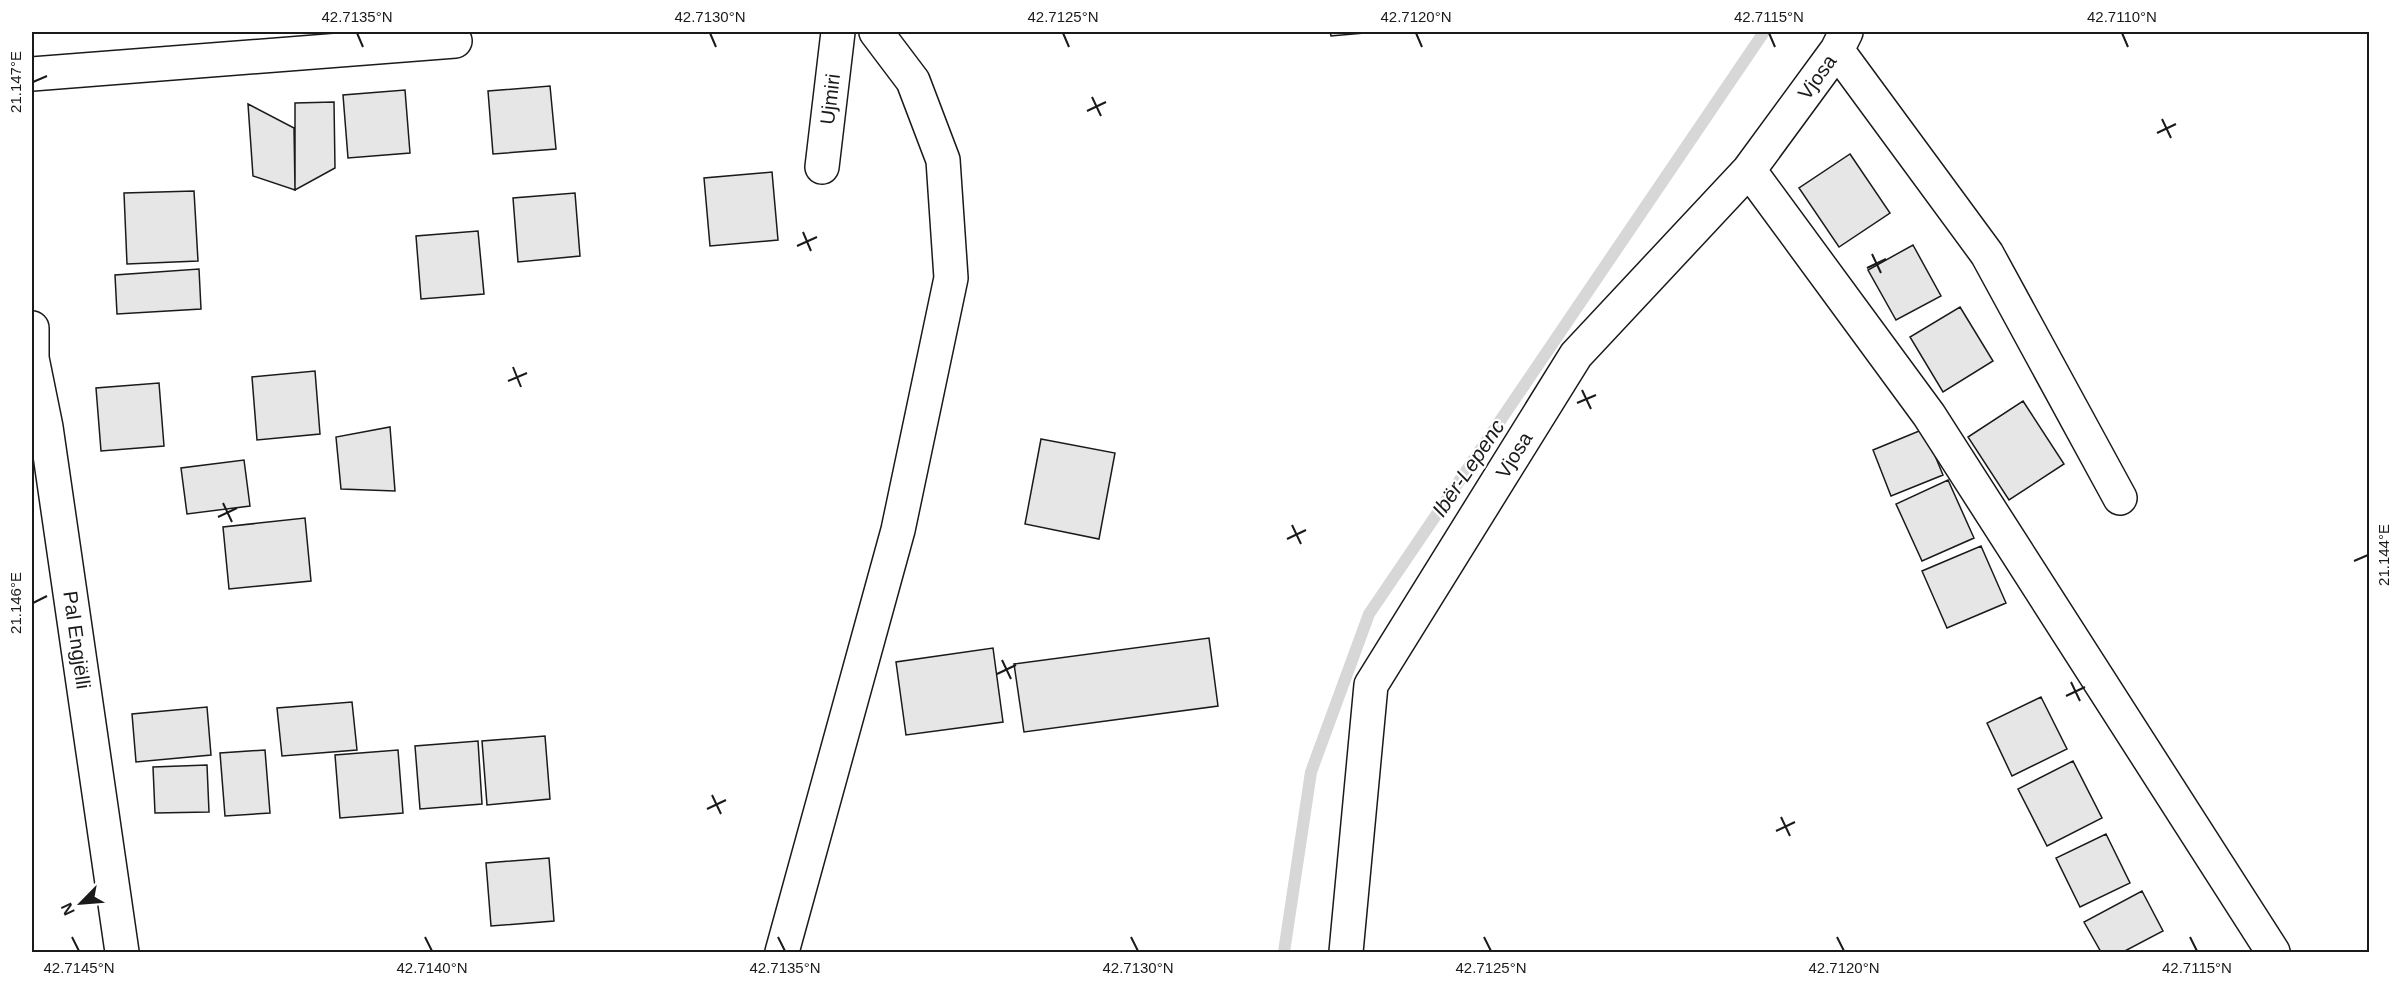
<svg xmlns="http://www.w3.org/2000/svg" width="2401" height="984" viewBox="0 0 2401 984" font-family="Helvetica,sans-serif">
<rect width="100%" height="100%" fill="#fff"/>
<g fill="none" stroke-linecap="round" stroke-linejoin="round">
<path stroke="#d7d7d7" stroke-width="12" d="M1284,952L1311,772L1369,614L1764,32"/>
</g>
<path fill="#e6e6e6" stroke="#1a1a1a" stroke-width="1.5" d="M1330,32H1376L1331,36Z
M550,86L556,149L493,154L488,91Z
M405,90L410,153L348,158L343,95Z
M334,102L335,168L295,190V103Z
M248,104L294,128L295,190L253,176Z
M1850,154L1890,213L1839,247L1799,188Z
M772,172L778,240L710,246L704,178Z
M194,191L198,261L127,264L124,193Z
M575,193L580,256L518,262L513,198Z
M478,231L484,294L421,299L416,236Z
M1913,245L1941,296L1896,320L1868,270Z
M199,269L201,309L117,314L115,275Z
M1960,307L1993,361L1943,392L1910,337Z
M315,371L320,434L257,440L252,377Z
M159,383L164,446L101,451L96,388Z
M2023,401L2064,464L2009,500L1968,437Z
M390,427L395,491L341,489L336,437Z
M1924,429L1943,475L1891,496L1873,450Z
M1041,439L1115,453L1099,539L1025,524Z
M244,460L250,506L187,514L181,468Z
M1948,480L1974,538L1922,561L1896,504Z
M305,518L311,581L229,589L223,527Z
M1981,546L2006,603L1947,628L1922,571Z
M1209,638L1218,706L1024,732L1014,664Z
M993,648L1003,722L906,735L896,662Z
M2041,697L2067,749L2012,776L1987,723Z
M352,702L357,750L282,756L277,708Z
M207,707L211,755L136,762L132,714Z
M545,736L550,799L487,805L482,741Z
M478,741L482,804L420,809L415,746Z
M265,750L270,813L225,816L220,753Z
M398,750L403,813L340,818L335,755Z
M2073,761L2102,818L2047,846L2018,789Z
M207,765L209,812L155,813L153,767Z
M2106,834L2130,883L2080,907L2056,858Z
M549,858L554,921L491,926L486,863Z
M2142,891L2163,931L2123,952H2101L2084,922Z"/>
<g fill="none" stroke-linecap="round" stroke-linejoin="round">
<g stroke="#1a1a1a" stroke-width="36">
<path id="minor" d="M1837,50L1987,254L2120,498
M32,74L455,41
M822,167L838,32
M1749,170L1929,415L2273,952
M32,328V358L46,427L122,952
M782,952L898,530L951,278L943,160L913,81L876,32
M1346,952L1371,685L1576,355L1749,170L1837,50L1846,32"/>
</g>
<use href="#minor" stroke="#fff" stroke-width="33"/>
</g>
<path fill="none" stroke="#1a1a1a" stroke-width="2" d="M357,33L363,47M710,33L716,47M1063,33L1069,47M1416,33L1422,47M1769,33L1775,47M2122,33L2128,47M33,82L47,76M1092,97L1101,116M1087,111L1106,102M2162,119L2171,138M2157,133L2176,124M803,232L811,251M797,246L817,237M1872,254L1881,273M1867,268L1886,259M513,367L521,387M508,381L527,373M1582,390L1591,409M1577,403L1596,395M223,503L232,522M218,517L237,508M1292,525L1301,544M1287,539L1306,530M2354,561L2368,555M33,603L47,596M1002,660L1011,679M997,674L1016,665M2071,682L2080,701M2066,696L2085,687M712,795L721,814M707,809L726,800M1781,817L1790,836M1776,831L1795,822M72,937L79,951M425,937L432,951M778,937L785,951M1131,937L1138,951M1484,937L1491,951M1837,937L1844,951M2190,937L2197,951"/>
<g text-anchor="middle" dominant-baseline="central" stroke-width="4.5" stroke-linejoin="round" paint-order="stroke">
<g font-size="20" fill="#1a1a1a" stroke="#fff">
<text transform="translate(1817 77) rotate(-54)">Vjosa</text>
<text transform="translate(830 99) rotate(-83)">Ujmiri</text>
<text transform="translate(1514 455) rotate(-58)">Vjosa</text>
<text transform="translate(77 640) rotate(82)">Pal Engjëlli</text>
</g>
<g font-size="21" font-style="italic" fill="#1a1a1a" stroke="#fff">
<text transform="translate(1468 468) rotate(-56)">Ibër-Lepenc</text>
</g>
</g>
<rect width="2401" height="984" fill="none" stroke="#ffffff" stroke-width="66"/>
<g transform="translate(81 903) rotate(245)" stroke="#ffffff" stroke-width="4.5" paint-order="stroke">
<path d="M0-4.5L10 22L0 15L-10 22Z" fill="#1a1a1a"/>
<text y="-9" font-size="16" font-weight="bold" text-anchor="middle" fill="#1a1a1a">N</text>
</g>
<rect x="33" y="33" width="2335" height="918" fill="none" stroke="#1a1a1a" stroke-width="2"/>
<g font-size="15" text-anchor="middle" fill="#1a1a1a">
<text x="357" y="22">42.7135°N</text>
<text x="710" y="22">42.7130°N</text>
<text x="1063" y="22">42.7125°N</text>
<text x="1416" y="22">42.7120°N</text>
<text x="1769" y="22">42.7115°N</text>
<text x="2122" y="22">42.7110°N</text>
<text transform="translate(16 82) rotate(-90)" y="5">21.147°E</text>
<text transform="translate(2384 555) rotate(-90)" y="5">21.144°E</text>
<text transform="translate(16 603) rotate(-90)" y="5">21.146°E</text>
<text x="79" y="973">42.7145°N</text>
<text x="432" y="973">42.7140°N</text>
<text x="785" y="973">42.7135°N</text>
<text x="1138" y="973">42.7130°N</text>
<text x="1491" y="973">42.7125°N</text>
<text x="1844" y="973">42.7120°N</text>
<text x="2197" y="973">42.7115°N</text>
</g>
</svg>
